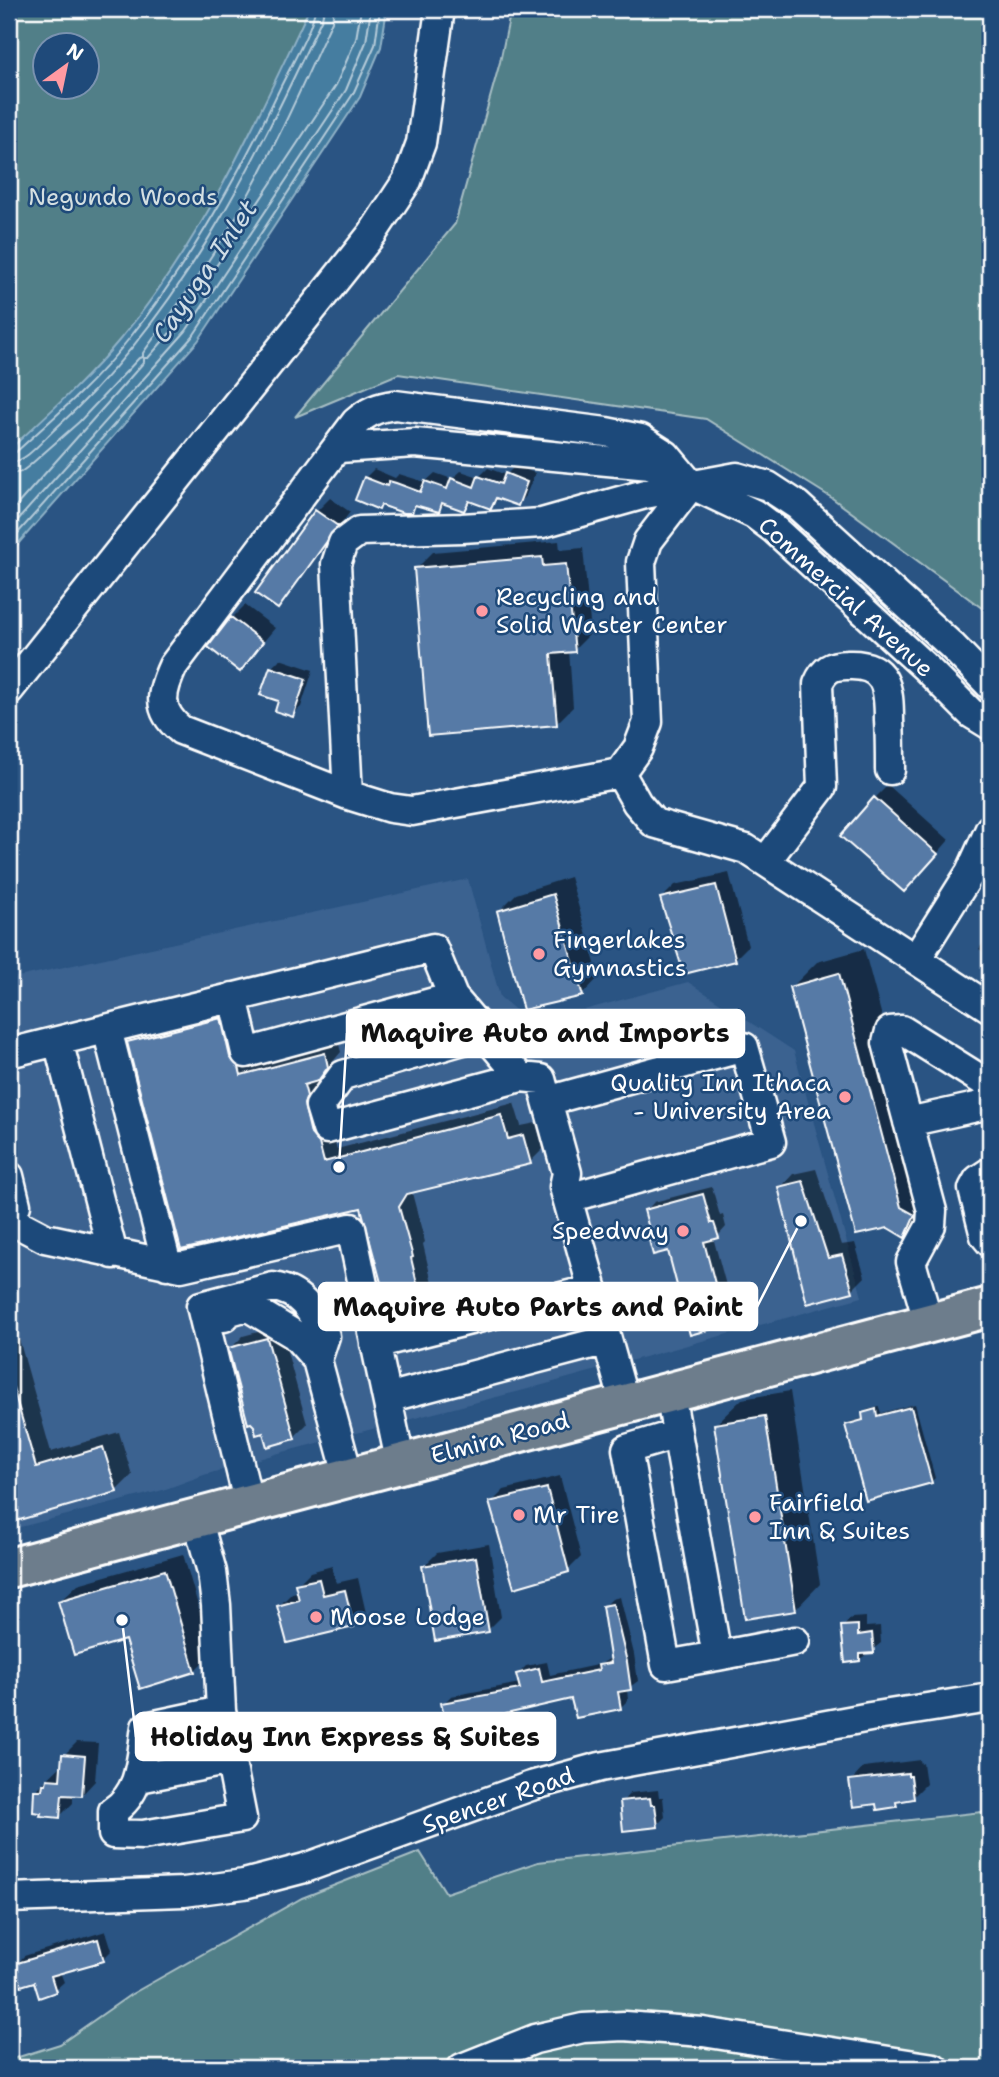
<svg xmlns="http://www.w3.org/2000/svg" width="999" height="2077" viewBox="0 0 999 2077" font-family="'Shantell Sans',sans-serif">
<rect width="100%" height="100%" fill="#2a5483"/>
<filter id="ink" filterUnits="userSpaceOnUse"><feTurbulence type="fractalNoise" baseFrequency=".0143" numOctaves="2"/><feDisplacementMap in="SourceGraphic" scale="14" xChannelSelector="R" yChannelSelector="G"/><feConvolveMatrix kernelMatrix="1 2 1 2 8 2 1 2 1" color-interpolation-filters="sRGB"/></filter>
<g filter="url(#ink)">
<path fill="#3b6290" d="M468,879L500,997L532,1024L688,982L794,1051L862,1297L528,1389L279,1453L204,1475L163,1490L9,1530V979Z"/>
<path fill="#517f88" stroke="#a8bfc4" stroke-width="2" fill-rule="evenodd" d="M9,9H352L351,20L9,501ZM46,46H88V88H46Z
M511,9H990V614L832,498L706,419L398,374L295,417L455,224L500,62Z
M990,1811V2068H9V2060L60,2044L130,1995L302,1898L420,1852L446,1893L538,1862Z"/>
<path fill="#457da0" stroke="#8fb1c6" stroke-width="2" d="M309,9H387L381,47L360,97L198,341L9,554V450C48,414 88,378 122,337C203,239 256,122 309,9Z"/>
<path fill="#0007" d="M515,466L535,473L526,495L518,504L500,497L491,507L473,500L464,509L446,503L438,510L418,504L412,511L382,504L379,508L365,478L374,469L395,478L399,474L425,482L435,473L452,479L461,471L479,477L488,468L506,475Z
M330,498L350,512L290,593L277,606L258,592L317,511Z
M559,541L560,550L583,548L591,633L574,650H569L573,707L556,724L416,569L433,552Z
M245,605L275,628L240,670L232,618Z
M280,659L313,670L301,707L292,715L281,700L271,668Z
M888,785L949,840L917,877L875,798Z
M729,873L748,946L735,959L662,898L675,885Z
M570,877L599,977L582,995L499,911L516,894Z
M990,932V956L979,949Z
M864,949L926,1182L930,1211L905,1236L791,988L817,962Z
M234,1006L242,1043L338,1041L341,1052L319,1078L316,1089L337,1149L514,1103L521,1126L536,1123L543,1149L530,1162L412,1193L425,1242L423,1244L434,1291L421,1304L363,1206L129,1042L142,1029Z
M816,1169L841,1245L855,1243L865,1277L852,1290L808,1302L780,1188L793,1174Z
M712,1187L720,1216L723,1215L726,1227L718,1236L713,1237L734,1315L725,1323L669,1249L651,1241L654,1238L646,1211L654,1202Z
M280,1326L307,1424L294,1437L230,1349L243,1336Z
M19,1339L51,1452L119,1432L132,1475L116,1491L9,1522V1342Z
M790,1391L820,1584L795,1610L716,1424L742,1399Z
M915,1404L935,1478L931,1482L847,1426L850,1422L865,1418L864,1414L867,1410L879,1407L881,1413Z
M990,1422V1466L980,1431Z
M560,1476L581,1557L568,1570L491,1503L504,1490Z
M489,1544L501,1617L488,1630L424,1566L437,1553Z
M183,1554L212,1653L194,1671L60,1601L78,1584Z
M332,1566L336,1583L358,1578L366,1613L353,1626L279,1606L292,1593L298,1592L297,1585L310,1572Z
M620,1597L634,1654L638,1681L627,1689L628,1700L621,1707L572,1697L514,1710L515,1716L507,1723L497,1726L503,1741L495,1749L443,1704L451,1696L520,1683L518,1674L526,1666L547,1662L550,1675L601,1664L612,1657L604,1607L612,1599Z
M866,1617V1627L880,1626L881,1643L859,1660L843,1627L851,1618Z
M9,1621L18,1690L9,1700Z
M77,1742L98,1743L95,1781L82,1795L73,1794V1803L59,1817L36,1790L61,1766L64,1755Z
M920,1760L921,1764L923,1763L926,1784L913,1797L902,1799L896,1805L877,1802L851,1781L864,1767Z
M658,1790L659,1797H663L665,1817L657,1825L622,1802L630,1793Z
M106,1931L112,1950L103,1959L60,1972L64,1982L55,1990L35,1980L16,1965L24,1956Z"/>
<g fill="none" stroke-linecap="round" stroke-linejoin="round">
<path stroke="#b5cbd9" stroke-width="2" d="M9,454L16,452C55,417 96,381 128,340C190,263 239,175 281,86C290,67 313,28 315,9
M9,463C26,462 42,441 55,429C181,315 251,169 322,18L324,9
M9,474L21,472L29,466L79,422L139,358L143,357V353C175,309 208,264 236,217C272,154 302,87 332,21L334,9
M9,514L144,362V358H148L177,325L336,85L356,39L361,9
M9,530L186,331L346,90L366,42L371,9
M9,543L193,336L353,94L375,45L380,9"/>
</g>
<path fill="#567aa6" stroke="#fff" stroke-width="2" d="M505,473L527,482L518,506L496,498L491,509L469,501L464,511L442,503L439,512L415,505L412,513H403L381,505L379,510L355,500L364,477L387,486L389,481L396,483L420,492L425,481L447,489L451,478L474,487L478,476L501,484Z
M315,510L338,526L278,609L255,593Z
M542,557L543,566L566,564L575,652L551,654L557,725L428,736L414,568Z
M231,617L263,642L240,672L208,647Z
M270,667L306,679L293,717L275,711L278,701L260,695Z
M874,797L938,854L904,892L840,836Z
M716,885L736,961L684,974L660,898Z
M553,894L583,996L523,1010L497,911Z
M839,973L901,1207L915,1215L905,1238L888,1228L856,1235L789,987Z
M221,1018L230,1057L239,1067L241,1075L325,1053L328,1067L318,1081L304,1085L307,1096L304,1104L311,1134L319,1143L324,1162L501,1115L508,1139L523,1135L531,1164L407,1194L399,1207L413,1257L411,1258L422,1305L397,1312L395,1304L387,1305L361,1208L181,1250L127,1042Z
M803,1181L828,1258L842,1255L853,1292L807,1304L778,1187Z
M703,1194L711,1223H714L719,1238L704,1242L726,1325L690,1335L668,1251L653,1255L649,1240H652L644,1210Z
M267,1338L295,1439L267,1447L263,1433L256,1435L254,1426L251,1423L248,1424L228,1348Z
M13,1388L36,1467L103,1447L117,1492L9,1523V1389Z
M911,1407L932,1483L866,1501L845,1425L863,1420L862,1413L876,1409L877,1416Z
M765,1416L796,1611L745,1619L714,1424Z
M547,1488L569,1572L514,1588L489,1502Z
M476,1557L489,1632L435,1641L422,1566Z
M165,1570L195,1672L140,1689L125,1640L74,1655L58,1601Z
M319,1579L323,1595L345,1590L354,1627L287,1643L277,1606L299,1600L295,1584Z
M613,1604L627,1662L631,1690L618,1692L621,1709L576,1718L571,1699L506,1714L508,1725L487,1729L496,1750L482,1756L472,1732L449,1737L441,1703L520,1689L516,1674L539,1668L542,1682L599,1670L598,1665L611,1663L602,1606Z
M858,1625V1635L872,1633L874,1653L860,1654V1661L845,1663L841,1626Z
M62,1754L85,1756L82,1796L62,1795L60,1818L40,1816L41,1813L33,1812L34,1790H42L43,1784H46L47,1779L60,1780Z
M908,1773V1776H911L914,1799L896,1802L897,1807L877,1810L876,1804L853,1807L849,1780Z
M650,1798L651,1805H655L658,1827L623,1831L620,1801Z
M98,1939L104,1961L51,1976L56,1992L39,1998L34,1982L21,1986L14,1964Z"/>
<g fill="none" stroke-linecap="round" stroke-linejoin="round">
<g stroke="#fff" stroke-width="33">
<path id="minor" d="M339,448L415,443L650,465L754,514L774,529L926,668L972,714L990,725
M9,690L372,234L407,181L421,143L440,9
M620,773L412,811L390,808L348,795L336,564L343,543L359,531L462,528L542,523L645,494L737,477L768,486L797,505L952,646L990,685
M620,773L637,803L654,823L746,849L990,1008
M620,773L638,748L648,722L641,562L648,541L691,485
M348,795L181,730C156,710 161,692 173,666L356,422C369,411 378,407 395,405L606,432L641,439L666,455L691,485
M766,861L822,787L818,684C824,670 831,665 847,665C887,663 889,688 889,720C890,737 890,754 890,770
M916,959L970,873L990,829
M233,997L246,1053L453,997
M107,1029L167,1265
M484,1034L343,1075L320,1106L327,1129L521,1077
M58,1041L113,1254
M9,1053L433,948L453,997L521,1077L541,1079L567,1173L564,1187L625,1404
M547,1101L744,1047L771,1142L568,1198
M908,1122L990,1104
M990,1172L978,1180L973,1189L985,1236L990,1242
M9,1176L16,1205L11,1220
M9,1219L45,1238L181,1267L351,1228L401,1465
M224,1317L230,1311L247,1306L295,1335L317,1360
M929,1324L911,1262L931,1225L932,1211L887,1043L890,1031L902,1030L988,1084L990,1093
M375,1344L593,1289
M670,1393L717,1656L666,1665L627,1449L677,1434
M387,1398L607,1340
M249,1505L201,1306L273,1287C302,1291 312,1312 325,1336L317,1360L349,1478
M197,1518L212,1572L216,1605L221,1711L242,1818L143,1835L113,1834V1811C142,1792 141,1758 146,1727L221,1711
M717,1656L795,1641
M139,1778L231,1760
M9,1898L184,1892L244,1884L305,1868L531,1786L600,1767L870,1717L990,1698
M462,2068L535,2039L583,2028L624,2026L703,2032L934,2068"/>
</g>
<g stroke="#fff" stroke-width="44">
<path id="highway" d="M9,1568L990,1307"/>
</g>
<use href="#minor" stroke="#1f4a7a" stroke-width="28"/>
<use href="#highway" stroke="#6d7d8c" stroke-width="38"/>
</g>
</g>
<g fill="#ff9aa2" stroke="#1f4a7a" stroke-width="2.5">
<circle cx="482" cy="611" r="7"/>
<circle cx="539" cy="954" r="7"/>
<circle cx="845" cy="1097" r="7"/>
<circle cx="683" cy="1231" r="7"/>
<circle cx="519" cy="1515" r="7"/>
<circle cx="755" cy="1517" r="7"/>
<circle cx="316" cy="1617" r="7"/>
</g>
<g text-anchor="middle" dominant-baseline="central" stroke-width="5" stroke-linejoin="round" paint-order="stroke">
<g font-size="24" fill="#d4dfe1" stroke="#1f4a7a">
<text x="123" y="197">Negundo Woods</text>
</g>
<g font-size="24" fill="#fff" stroke="#1f4a7a" text-anchor="start">
<text x="496" y="597">Recycling and<tspan x="496" dy="28">Solid Waster Center</tspan></text>
<text x="553" y="940">Fingerlakes<tspan x="553" dy="28">Gymnastics</tspan></text>
<text x="831" y="1083" text-anchor="end">Quality Inn Ithaca<tspan x="831" dy="28">- University Area</tspan></text>
<text x="669" y="1231" text-anchor="end">Speedway</text>
<text x="769" y="1503">Fairfield<tspan x="769" dy="28">Inn &amp; Suites</tspan></text>
<text x="533" y="1515">Mr Tire</text>
<text x="330" y="1617">Moose Lodge</text>
</g>
<g font-size="24" fill="#fff" stroke="#1f4a7a">
<text transform="translate(846 597) rotate(42)">Commercial Avenue</text>
<text transform="translate(500 1438) rotate(-15)">Elmira Road</text>
<text transform="translate(498 1800) rotate(-19)">Spencer Road</text>
</g>
<g font-size="26" font-style="italic" fill="#d0dee7" stroke="#1f4a7a">
<text transform="translate(204 271) rotate(-56)">Cayuga Inlet</text>
</g>
</g>
<path fill="none" stroke="#fff" stroke-width="2.5" d="M339 1167L347 1033M801 1221L757 1307M122 1620L136 1737"/>
<g fill="#fff" stroke="#1f4a7a" stroke-width="2.5">
<circle cx="339" cy="1167" r="7"/>
<circle cx="801" cy="1221" r="7"/>
<circle cx="122" cy="1620" r="7"/>
</g>
<g fill="#fff" stroke="#fff" stroke-width="2.5">
<rect x="347" y="1010" width="397" height="47" rx="7"/>
<rect x="319" y="1283" width="438" height="47" rx="7"/>
<rect x="136" y="1713" width="419" height="47" rx="7"/>
</g>
<g font-size="26" text-anchor="middle" font-weight="bold" fill="#111">
<text x="545" y="1042">Maquire Auto and Imports</text>
<text x="538" y="1316">Maquire Auto Parts and Paint</text>
<text x="345" y="1746">Holiday Inn Express &amp; Suites</text>
</g>
<rect width="999" height="2077" fill="none" stroke="#1f4a7a" stroke-width="35"/>
<rect x="18" y="18" width="964" height="2042" fill="none" stroke="#fff" stroke-width="2.5" filter="url(#ink)"/>
<g transform="translate(66 66) rotate(33)"><circle r="33" fill="#1f4a7a" stroke="#7992af" stroke-width="2"/>
<path d="M0-5L12 26L0 18L-12 26Z" fill="#ff9aa2"/>
<text y="-10" font-size="19" font-weight="bold" text-anchor="middle" fill="#ffffff">N</text>
</g>
</svg>
